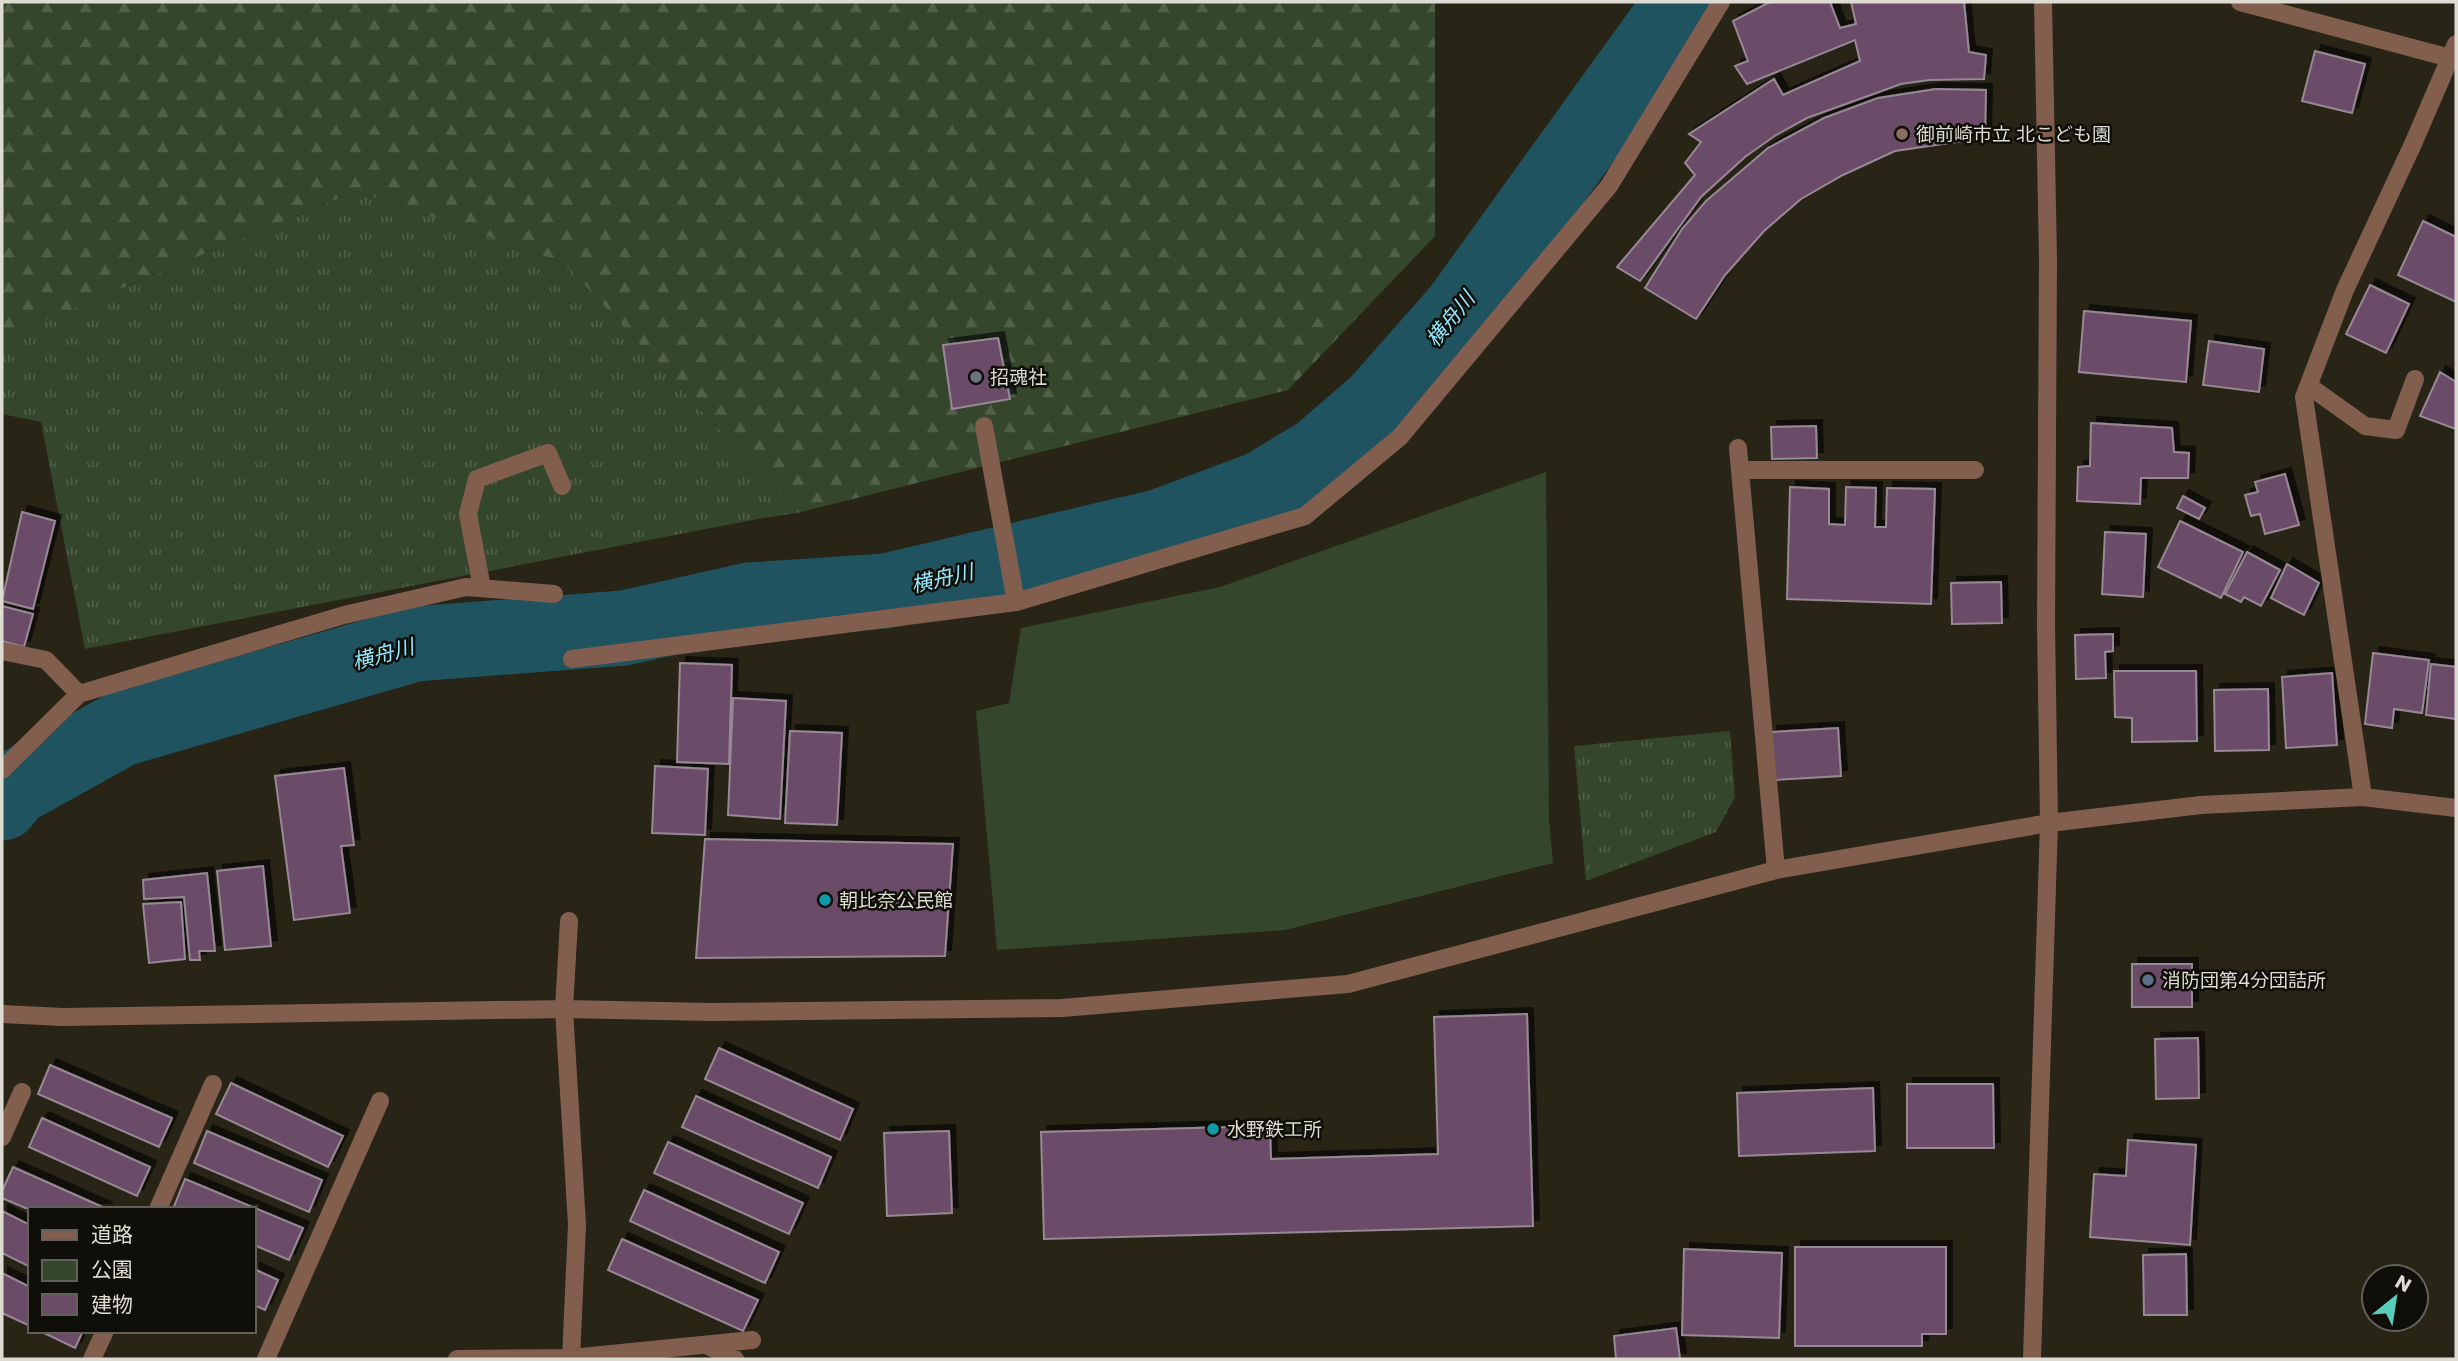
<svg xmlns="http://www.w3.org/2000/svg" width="2458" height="1361" viewBox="0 0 2458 1361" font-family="Poppins,'Noto Sans JP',sans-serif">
<defs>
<pattern id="grass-tufts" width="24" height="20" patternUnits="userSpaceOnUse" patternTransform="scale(1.75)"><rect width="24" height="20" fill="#34462b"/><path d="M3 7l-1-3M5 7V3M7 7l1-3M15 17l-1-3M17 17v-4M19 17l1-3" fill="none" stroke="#516049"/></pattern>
<pattern id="forest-firs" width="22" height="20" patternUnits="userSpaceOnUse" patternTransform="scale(1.75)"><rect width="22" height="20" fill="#34462b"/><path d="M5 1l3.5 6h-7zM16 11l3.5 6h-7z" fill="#516049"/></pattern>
<filter id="shadow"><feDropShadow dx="6" dy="-6" stdDeviation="0" flood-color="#0009"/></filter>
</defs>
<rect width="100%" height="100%" fill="#282517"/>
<path fill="url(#grass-tufts)" d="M356,191L564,263L797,513L763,518L85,649L41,422L2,414V335L33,325Z
M1730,731L1735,797L1716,832L1586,881L1574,746Z"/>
<path fill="url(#forest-firs)" d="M2,2H1435V236L1288,390L797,513L564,263L356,191L33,325L2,335Z"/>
<path fill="#34462b" d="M1546,472L1549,820L1553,863L1285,930L997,950L976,711L1009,703L1021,628L1220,587Z"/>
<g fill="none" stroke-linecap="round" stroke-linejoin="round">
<path stroke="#1e535f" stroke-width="75" d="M2,803L13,789L121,729L415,644L624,628L749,600L886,591L1162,526L1261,489L1319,454L1378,403L1460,310L1682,2"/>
</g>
<path fill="#6b4c67" stroke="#978895" stroke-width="2" filter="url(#shadow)" d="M1770,2H1830L1840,28L1856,24L1851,2H1964L1969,52L1986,55L1984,79L1929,80L1901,84L1807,118L1776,135L1745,157L1701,197L1640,281L1617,267L1695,175L1685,163L1701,142L1689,134L1774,79L1783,95L1860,61L1855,40L1747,84L1735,66L1748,61L1733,21Z
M2315,51L2365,64L2352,113L2302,101Z
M1936,89L1986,90L1985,138L1895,151L1843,175L1801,199L1764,231L1725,275L1696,319L1645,288L1682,229L1706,201L1768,148L1824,118L1878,98Z
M2423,221L2456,237V302L2398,275Z
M2370,285L2409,304L2386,353L2346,334Z
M2084,311L2191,321L2186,382L2079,372Z
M998,338L1010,399L952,409L943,345Z
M2209,341L2264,349L2259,392L2203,385Z
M2440,372L2456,382V429L2420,416Z
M2091,423L2172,428L2174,452L2189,453L2188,478H2141L2140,504L2077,501L2078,467L2090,466Z
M1816,426L1817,458L1772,459L1771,427Z
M2285,474L2299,525L2265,534L2260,514L2251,516L2245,495L2258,492L2255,482Z
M1790,487L1829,489V524L1845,525L1846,487L1876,488L1875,527H1886L1887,488L1935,489L1931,604L1787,599Z
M2183,496L2205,508L2199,519L2177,508Z
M22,512L55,521L33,609L2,601Z
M2180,521L2243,552L2221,598L2158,567Z
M2105,532L2146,534L2143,597L2102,594Z
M2247,552L2280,570L2261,606L2244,597L2241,602L2225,594Z
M2287,564L2319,583L2304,615L2271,598Z
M2001,582L2002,623L1952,624L1951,583Z
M2,606L33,614L24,647L2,641Z
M2113,634V651L2105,652L2106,678L2076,679L2075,635Z
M2373,653L2429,660L2422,713L2394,709L2392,728L2365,724Z
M680,663L732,665L729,764L677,762Z
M2431,664L2456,667V719L2426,715Z
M2114,671H2196L2197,741L2132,742V718L2115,717Z
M2332,673L2337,745L2286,748L2282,677Z
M2268,689L2269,750L2215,751L2214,690Z
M733,698L786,701L780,819L728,815Z
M1838,728L1841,776L1774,780L1771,732Z
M790,731L842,733L837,825L785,823Z
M655,766L708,769L705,835L652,833Z
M344,768L354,845L341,846L350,913L294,920L275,776Z
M705,839L953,844L945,956L696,958Z
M263,866L271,946L225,950L217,871Z
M207,873L215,951H199L200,960H190L184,897L144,899L143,880Z
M181,902L185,959L149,963L143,904Z
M2132,964H2192V1007H2132Z
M1527,1014L1533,1226L1044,1239L1041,1132L1270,1126L1271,1159L1438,1154L1434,1017Z
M2198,1038L2199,1098L2156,1099L2155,1039Z
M719,1048L853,1109L840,1140L705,1079Z
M50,1065L172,1118L159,1147L38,1094Z
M231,1083L343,1136L328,1167L216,1114Z
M1907,1084H1993L1994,1148H1907Z
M1873,1088L1875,1151L1739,1156L1737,1093Z
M696,1096L831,1157L818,1188L682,1127Z
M42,1118L150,1167L137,1196L29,1147Z
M207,1131L322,1180L309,1212L194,1163Z
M949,1131L952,1213L887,1216L884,1133Z
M2128,1140L2196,1145L2190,1245L2090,1237L2094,1174L2126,1176Z
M668,1142L803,1203L789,1234L654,1173Z
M13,1167L107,1209L30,1210L2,1198V1191Z
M185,1179L303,1228L289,1260L254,1245V1209H173Z
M644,1190L779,1252L765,1283L630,1221Z
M2,1211L30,1225V1267L2,1253Z
M622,1239L758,1300L743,1331L608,1270Z
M1795,1247H1946V1334H1922V1346H1795Z
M1684,1249L1782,1253L1779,1338L1682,1335Z
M2186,1254L2187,1315H2144L2143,1255Z
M254,1269L278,1280L265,1310L254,1305Z
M2,1273L30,1287V1326L2,1313Z
M1676,1328L1680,1359H1616L1614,1336Z
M40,1331H83L75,1348Z"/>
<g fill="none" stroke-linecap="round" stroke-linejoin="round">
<path stroke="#825e4e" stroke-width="18" d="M2240,2L2450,58
M2309,386L2365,426L2396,430L2415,379
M984,426L1016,602
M1738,448L1776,870
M1741,470H1975
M482,588L468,514L477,479L548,453L562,486
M2,651L46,660L79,694L2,770
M572,659L1016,602L1305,516L1400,437L1609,186L1721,2
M79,694L344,615L466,587L554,594
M2363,797L2304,397L2345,290L2413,144L2456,44
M569,921L564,1009L577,1225L571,1359
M2,1014L62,1017L564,1009L711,1012L1062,1008L1348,984L1776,870L2049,823L2201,805L2363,797L2456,808
M2,1137L22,1092
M158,1209L213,1084
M706,1345L735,1359
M92,1359L105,1331
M266,1359L380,1101
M457,1359L571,1358L752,1340
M2032,1359L2049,823L2046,624L2048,258L2043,2"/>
</g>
<circle fill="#8d6e63" stroke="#0f0e08" stroke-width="2.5" cx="1902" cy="134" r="7"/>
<circle fill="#6b7280" stroke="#0f0e08" stroke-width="2.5" cx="976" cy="377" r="7"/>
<g fill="#0f9aa8" stroke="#0f0e08" stroke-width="2.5">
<circle cx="825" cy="900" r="7"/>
<circle cx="1213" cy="1129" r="7"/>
</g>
<circle fill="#5c6f8a" stroke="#0f0e08" stroke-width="2.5" cx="2148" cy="980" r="7"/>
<g text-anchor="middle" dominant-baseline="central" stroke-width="5" stroke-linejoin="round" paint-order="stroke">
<g font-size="19" fill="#dddbd2" stroke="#0f0e08" text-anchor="start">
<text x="1916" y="134">御前崎市立 北こども園</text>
<text x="990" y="377">招魂社</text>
<text x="839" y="900">朝比奈公民館</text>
<text x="2162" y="980">消防団第4分団詰所</text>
<text x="1227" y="1129">水野鉄工所</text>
</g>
<g font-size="21" font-style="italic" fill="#92e8fe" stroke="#0f0e08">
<text transform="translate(1450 319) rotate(-51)">横舟川</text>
<text transform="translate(942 578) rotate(-13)">横舟川</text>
<text transform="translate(383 654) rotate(-15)">横舟川</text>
</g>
</g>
<rect width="2458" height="1361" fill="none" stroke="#dddbd2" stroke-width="7"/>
<rect x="28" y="1207" width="228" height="126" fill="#0f0e08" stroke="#616059" stroke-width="2"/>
<rect x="42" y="1230" width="35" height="10" fill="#825e4e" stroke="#616059" stroke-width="2"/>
<text x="91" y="1242" font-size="21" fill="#dddbd2">道路</text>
<rect x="42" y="1260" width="35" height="21" fill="#34462b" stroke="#616059" stroke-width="2"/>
<text x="91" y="1277" font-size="21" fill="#dddbd2">公園</text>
<rect x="42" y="1294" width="35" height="21" fill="#6b4c67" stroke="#616059" stroke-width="2"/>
<text x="91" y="1312" font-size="21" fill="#dddbd2">建物</text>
<g transform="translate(2395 1298) rotate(30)"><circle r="33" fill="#0f0e08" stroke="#616059" stroke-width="2"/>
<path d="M0-5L12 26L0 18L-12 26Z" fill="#5acebd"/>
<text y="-10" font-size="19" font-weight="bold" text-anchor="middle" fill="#dddbd2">N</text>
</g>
</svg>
